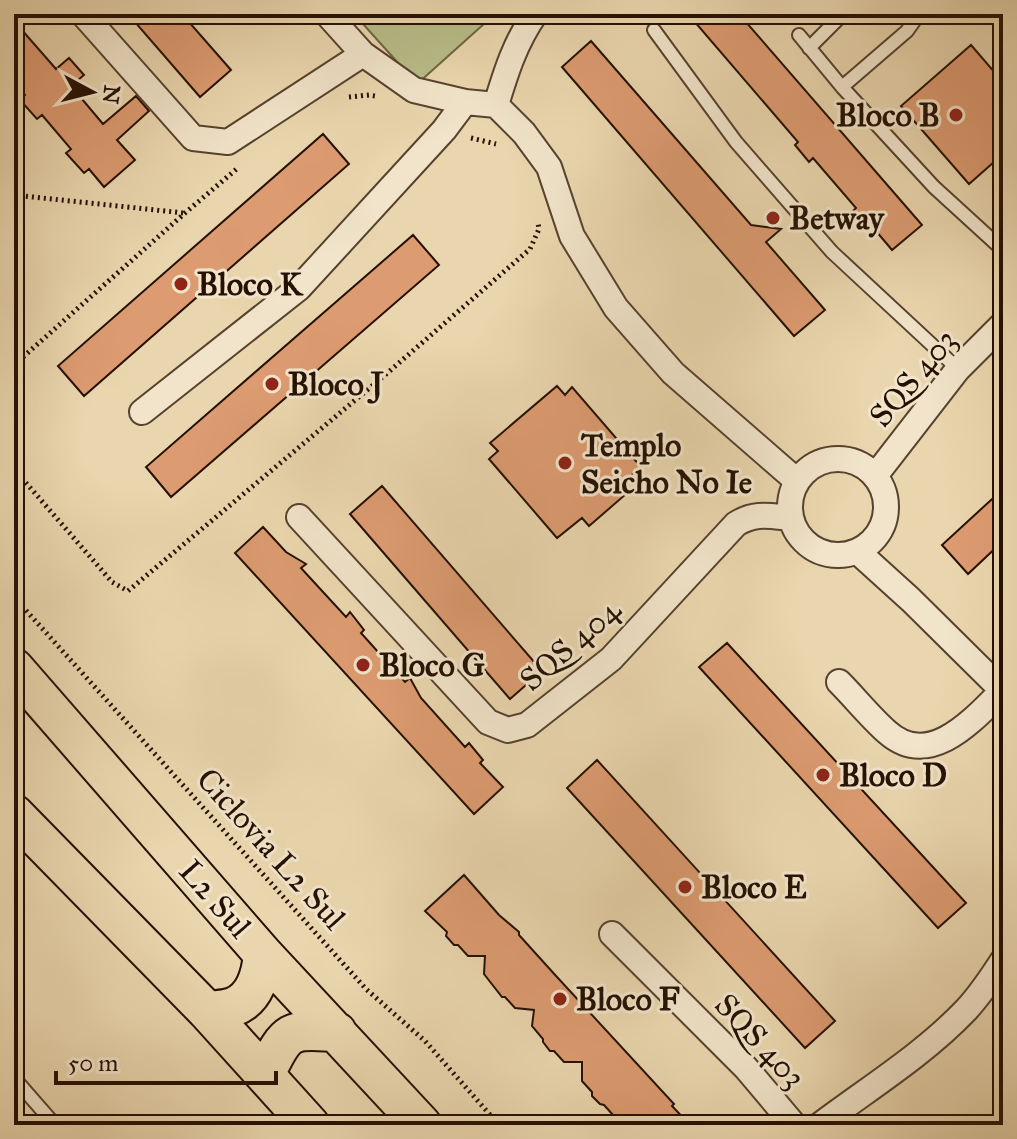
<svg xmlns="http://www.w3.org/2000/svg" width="1017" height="1139" viewBox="0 0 1017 1139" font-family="'IM FELL Great Primer',serif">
<rect width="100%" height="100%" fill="#ead6ae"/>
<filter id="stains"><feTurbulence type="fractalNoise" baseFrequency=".0025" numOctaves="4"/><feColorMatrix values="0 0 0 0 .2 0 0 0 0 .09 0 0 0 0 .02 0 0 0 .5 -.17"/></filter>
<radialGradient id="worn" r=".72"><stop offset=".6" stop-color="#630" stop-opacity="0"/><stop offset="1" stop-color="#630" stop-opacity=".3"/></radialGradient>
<path fill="#b8bd89" stroke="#6e6646" stroke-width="2" d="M354,14H495L417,84Z"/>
<path fill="#dd9b71" stroke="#251003" stroke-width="2" d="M128,14H182L231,70L200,97Z
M688,14H739L922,225L892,250L871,225L866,228L853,211L856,208L813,158L809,162L795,145L798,142Z
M14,21L56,69L69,58L84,75L71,86L103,124L136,96L149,111L117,140L135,160L104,187L89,169L84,173L66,153L71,149L42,115L37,119L20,100L25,95L14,83Z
M591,41L751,225L781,229L766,242L825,310L794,336L562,67Z
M971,45L1003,82V154L969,184L901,106Z
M323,134L349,164L84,396L58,366Z
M413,235L439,265L171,497L146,467Z
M557,386L565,395L572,387L641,467L619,486L626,494L589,526L582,518L557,538L489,459L498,451L490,443Z
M382,486L542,671L510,699L350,514Z
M1003,489V541L968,574L942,545Z
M263,527L286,552L306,564L301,568L346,617L350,612L364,630L361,633L405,682L410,678L421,698L465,747L469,743L483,760L480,763L503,787L474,814L235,553Z
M727,643L966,903L938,928L699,667Z
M597,760L835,1021L805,1048L567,788Z
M464,875L499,915L519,932V935L557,977L674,1104L672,1106L690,1125H631V1116L613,1115L604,1105L600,1104L592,1096V1092L582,1081V1062H564L554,1051H550L543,1042V1039L532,1026L534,1010L515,1008L505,997H502L484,974L485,956H468L458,945H454L446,936L447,932L425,911Z"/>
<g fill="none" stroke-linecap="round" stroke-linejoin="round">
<g stroke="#56422e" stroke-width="16">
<path id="service" d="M654,30L736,142L832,252L958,369
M799,35L842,87L934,187L1003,250
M809,48L843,14
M842,87L907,31L919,14
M14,1078L55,1125"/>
</g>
<g stroke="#56422e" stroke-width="28">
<path id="minor" d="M83,14L193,138L228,142L363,54
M327,14L363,54L414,90L465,102L496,105L524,133L549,167L572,236L616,308L673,373L797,481
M496,105C506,72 515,43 535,14
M142,412L299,288L444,130L465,102
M790 507a48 48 0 1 1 96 0a48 48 0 1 1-96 0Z
M875,476L958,369L1003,324
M299,517L488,722L508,730L527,725L611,659L736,524C755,512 769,516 791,518
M858,552L911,600L1003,691
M839,682C855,698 870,717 887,732C930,770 973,720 1003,690
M612,934L746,1068L794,1125
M820,1125C869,1088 923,1055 966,1010C980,995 992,977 1003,960"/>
</g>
<g stroke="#251003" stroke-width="42">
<path id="primary" d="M14,668L263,954L422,1125
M14,814L207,1011L310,1125
M207,1011C215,1010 225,1010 233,1007C255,999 261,976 263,954
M265,1074C272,1062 279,1042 291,1035C303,1028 323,1032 337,1032"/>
</g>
<path stroke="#251003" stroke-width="5" stroke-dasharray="2 4" stroke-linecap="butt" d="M349,97L369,95L375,96
M471,138L496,144
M14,195L184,213
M14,365L185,213L239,167
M14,469L112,582L128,591L385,375L530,249L539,229L538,223
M14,597L366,989L425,1041L499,1125"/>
<use href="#service" stroke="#f1e4ca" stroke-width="12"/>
<use href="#minor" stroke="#f1e4ca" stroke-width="24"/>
<use href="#primary" stroke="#ead6ae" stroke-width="38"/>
</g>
<g fill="#8f2418" stroke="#f1e4ca" stroke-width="3">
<circle cx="956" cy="115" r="8"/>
<circle cx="773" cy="218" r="8"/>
<circle cx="181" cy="284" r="8"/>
<circle cx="272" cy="384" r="8"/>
<circle cx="565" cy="463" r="8"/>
<circle cx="363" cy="665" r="8"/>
<circle cx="823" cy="775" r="8"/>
<circle cx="685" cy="887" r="8"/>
<circle cx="560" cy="999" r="8"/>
</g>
<g text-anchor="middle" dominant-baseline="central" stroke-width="6" stroke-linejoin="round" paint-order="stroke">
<g font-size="32" font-weight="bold" fill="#251003" stroke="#f1e4ca" text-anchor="start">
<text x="940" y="115" text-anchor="end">Bloco B</text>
<text x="789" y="218">Betway</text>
<text x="197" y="284">Bloco K</text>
<text x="288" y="384">Bloco J</text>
<text x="581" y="445">Templo<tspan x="581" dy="37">Seicho No Ie</tspan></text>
<text x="379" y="665">Bloco G</text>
<text x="839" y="775">Bloco D</text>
<text x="701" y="887">Bloco E</text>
<text x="576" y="999">Bloco F</text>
</g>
<g font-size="32" fill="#251003" stroke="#f1e4ca">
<text transform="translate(913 378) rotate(-50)">SQS 403</text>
<text transform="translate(570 645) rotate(-41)">SQS 404</text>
<text transform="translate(271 849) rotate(48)">Ciclovia L2 Sul</text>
<text transform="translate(215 899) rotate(49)">L2 Sul</text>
<text transform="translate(760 1041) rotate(47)">SQS 403</text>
</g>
</g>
<rect width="1017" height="1139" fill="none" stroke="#ead6ae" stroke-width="48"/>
<rect x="16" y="16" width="985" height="1107" fill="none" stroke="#251003" stroke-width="4"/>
<rect x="24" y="24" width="969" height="1091" fill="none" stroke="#251003" stroke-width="2"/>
<g transform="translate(92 92) rotate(97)" stroke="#f1e4ca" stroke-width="6" paint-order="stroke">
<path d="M0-6L14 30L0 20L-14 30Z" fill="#251003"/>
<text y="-12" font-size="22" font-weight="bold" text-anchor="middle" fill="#251003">N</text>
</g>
<path d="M56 1071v12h220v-12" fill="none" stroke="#251003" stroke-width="4"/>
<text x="68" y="1071" font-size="24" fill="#251003" stroke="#f1e4ca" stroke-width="6" paint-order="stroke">50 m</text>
<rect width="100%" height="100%" filter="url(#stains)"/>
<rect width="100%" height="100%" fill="url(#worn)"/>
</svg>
